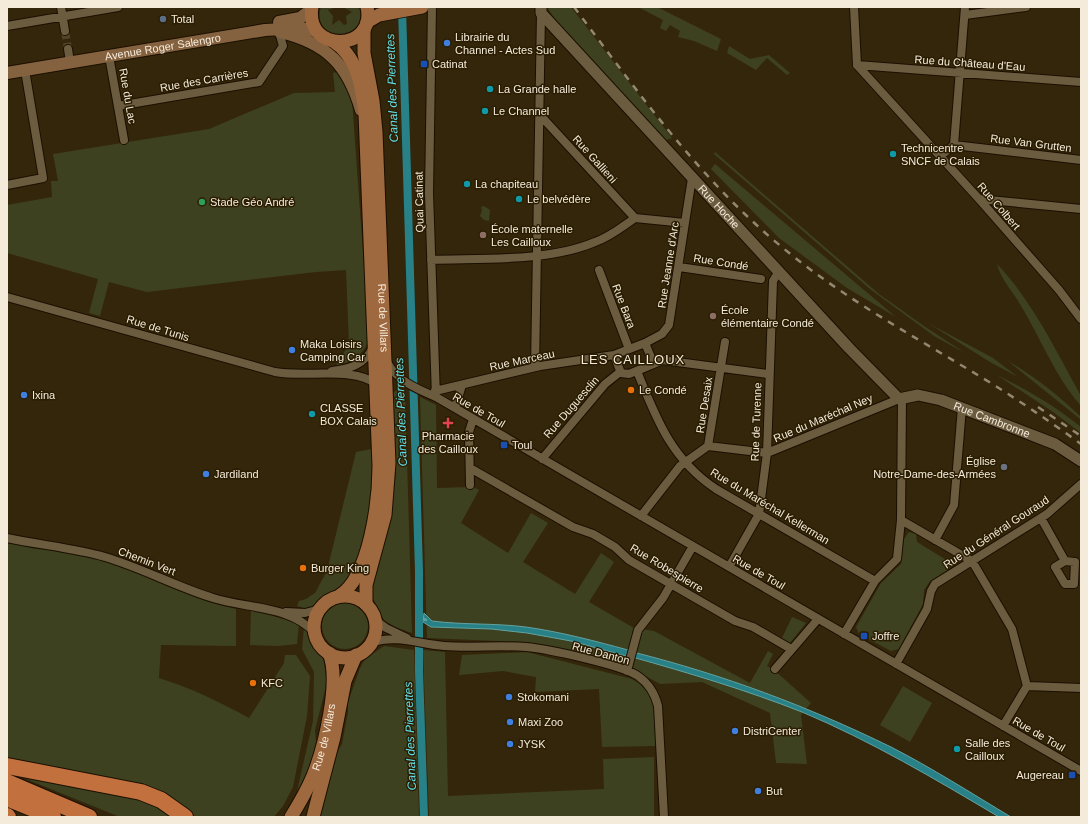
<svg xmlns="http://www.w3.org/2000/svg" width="1088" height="824" viewBox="0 0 1088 824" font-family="Arial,sans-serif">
<rect width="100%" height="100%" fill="#34260b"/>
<path fill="#3e411f" d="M321,7H337L328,10L333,16L332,25L339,20L344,25L347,24L346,16L352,12L343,7H359C370,42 310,43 321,7Z
M547,7H571L672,138L666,140L556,21Z
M638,7H657L721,39L717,51L694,41L678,37L680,31L670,25L666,31L660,28L663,20Z
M729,46L750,59L769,55L790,73L787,75L767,58L756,70L727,53Z
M341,71L352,99L369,337C365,355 352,361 336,367L338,361L349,345L346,270L316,272L147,292L109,282L100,316L89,313L98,279L7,253V205L52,197L51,181H58L53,154L209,129L294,93L335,92L333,73Z
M715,152L879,294L924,326L965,353L934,336L870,289L714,154Z
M715,164L896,317L847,288L779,238L711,169Z
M484,206L490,210L489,221L484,220L480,216L482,210L481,207Z
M997,264C1033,302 1056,351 1081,396V406C1054,375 1040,336 1018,301C1010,288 1001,279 997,264Z
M928,323L993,358L1018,377L990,362Z
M1008,361C1034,376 1058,395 1080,416V419Z
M997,375C1029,391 1052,404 1081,427V433L1053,412Z
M399,388H405L412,633L395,627L384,620L371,594L390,521L396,473L392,394Z
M420,397L436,405L437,488L473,487L479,490L461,523L508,553L531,513L548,523L523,562L575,594L601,553L614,562L589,602L634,628L654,631L750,683L768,651L773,654L767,666L773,669L811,703L801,715L807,764L776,763L770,713L702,682L660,684L624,664L591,655L525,642L427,638Z
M372,449C374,492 370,557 339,590C331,598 317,603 308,609L297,606L299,601L306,599L315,593L327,571L356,452Z
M909,532L916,534L917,542L948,561L951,565L949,569L930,581L924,590L923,604L899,649L891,651L859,634L856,627L881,583L901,564L904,539Z
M7,542L97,559L123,567L209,602L236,609V646L161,645L159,678C191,688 220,702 249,718L284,663L285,655H296L310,676L307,716L293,787L283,806L274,817H120L16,775L19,762L7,758Z
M322 626a23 23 0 1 1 46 0a23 23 0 1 1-46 0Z
M251,609L299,624L297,644L278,646L250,645Z
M792,617L806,623L790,643L782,638Z
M304,627L313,645L323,657L327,682L315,730L316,742L308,777L297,791L313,721L314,672L302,649Z
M384,646L414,650L419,817H320L337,752L342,744L348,712V702L360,668L365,659Z
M423,650L445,652L448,796L604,789L603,759L654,757V817H429Z
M527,652L632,679C660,695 655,718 656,746L602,747L599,689L535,692L536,677L503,671L459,675L462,655Z
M903,686L932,703L910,742L880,725Z"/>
<path fill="#278187" stroke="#64a1a0" d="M424,613L432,621C463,625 495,623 526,627C561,632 595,641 628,650L626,656L571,641L527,633L491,629L431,627L423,622Z
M633,652C724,675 807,706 891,747C932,768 971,793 1011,817H999C935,779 871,741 802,712C746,690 689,673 632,657Z"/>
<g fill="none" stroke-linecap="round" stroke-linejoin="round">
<path stroke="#64a1a0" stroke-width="2.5" d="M419,617L426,620"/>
<path stroke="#278187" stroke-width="8" d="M402,8L419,571V671L424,817"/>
<path stroke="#51442a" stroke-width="8" stroke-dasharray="8 4" stroke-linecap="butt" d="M65,31L68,49"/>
<g stroke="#1b0f00" stroke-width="10">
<path id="minor" d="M61,7L65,31
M432,7L429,193L436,397
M854,7L857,65L979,199L1059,290L1081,319
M965,15L1026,7
M7,26L118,7
M68,49L70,62
M109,56L124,140
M857,65L1081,82
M118,106L259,82L283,46L279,32
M539,114L635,218
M954,145L965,7
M954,145L1081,160
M940,156L954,145
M7,185L43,178L25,70
M979,199L1081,209
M635,218L685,223
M431,260C482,258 548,262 595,242C610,237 622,227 635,218
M679,267L761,279
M599,270L629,349
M7,297L275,372C304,378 354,366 376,384
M645,343L662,334L669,325L692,178
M645,343L652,360L651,365L629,374L621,373L614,355Z
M387,362C397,381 417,389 436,397L1081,771
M651,365L663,360L670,361L768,374
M535,367L541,13
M332,371C349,369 365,365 373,347
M637,371C656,418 671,459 716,489L875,581
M435,391L540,366L614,355
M455,408L462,385
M708,446L767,453L899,399
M542,459L605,384L620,372
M470,468L573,527L593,534L615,547L629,560L735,621L753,627L791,649
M470,485L469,432L473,419
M641,516L680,466L708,446L725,342
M1041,518L1065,561
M901,520L972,561L1012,629L1027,686L1003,726
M7,538C39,545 74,548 105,557C142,568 177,587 213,598C248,609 289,605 315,633
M935,540L954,505L962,407
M1065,561L1075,562L1074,584H1065L1055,567Z
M729,567L759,514L767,453L773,281L779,271
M286,612L305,613L320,609
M375,620L386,628L407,638
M844,634L875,581L897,559L901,520L902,398
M371,643C396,634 419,644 444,646C471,648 499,645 526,647C548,649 622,665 638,676C648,683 655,694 658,706L664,817
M896,664L927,609L931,591L935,584L1047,514L1081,484
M775,669L818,619
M627,671L638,630L663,598L693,546
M1027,686L1081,688"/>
</g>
<g stroke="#1b0f00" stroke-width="13">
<g id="tertiary">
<path id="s1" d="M541,7V13L849,348L899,399L918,395L941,400L1055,444L1081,461"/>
</g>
</g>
<g stroke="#1b0f00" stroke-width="14">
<g id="secondary">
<path d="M279,22L300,18L312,9"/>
<path d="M280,32C327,43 348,65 361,110"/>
<path id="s2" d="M7,73L265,30L302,28L318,32"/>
</g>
</g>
<g stroke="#1b0f00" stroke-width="15">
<g id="primary">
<path d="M312,7C304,54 377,52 367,7"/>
<path d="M367,22L379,15L422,7"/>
<path id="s3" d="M364,29V53L373,101L376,132L389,463L385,515L366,585V604"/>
<path d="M333,41C358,57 362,87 365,114L379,466C379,500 370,577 339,596"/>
<circle cx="345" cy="627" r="31"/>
<path id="s4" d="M291,817C299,804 307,790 313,776C324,748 341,681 329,653"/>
<path d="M313,817L334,737L345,681L356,655"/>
</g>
</g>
<g stroke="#1b0f00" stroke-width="18">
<path id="motorway" d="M7,766L141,792L161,800L185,817
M7,782L89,817
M7,798L53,817
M7,816L8,817"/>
</g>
<use href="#minor" stroke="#6b5c40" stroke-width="8"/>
<use href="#tertiary" stroke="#6b5c40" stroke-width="11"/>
<use href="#secondary" stroke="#85623f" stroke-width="12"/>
<use href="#primary" stroke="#9f693f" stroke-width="13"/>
<use href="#motorway" stroke="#c2713e" stroke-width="16"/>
<path stroke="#928771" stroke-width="2.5" stroke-dasharray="7 7" stroke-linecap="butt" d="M574,7C638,92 700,180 783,248C841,296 906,332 971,371C1008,393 1045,418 1081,444
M1038,407L1081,436"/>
</g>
<circle fill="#5c6f8a" stroke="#2a1d02" stroke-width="1.5" cx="163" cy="19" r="4"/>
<g fill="#3f7fe0" stroke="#2a1d02" stroke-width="1.5">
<circle cx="447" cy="43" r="4"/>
<circle cx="292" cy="350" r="4"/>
<circle cx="24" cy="395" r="4"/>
<circle cx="206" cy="474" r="4"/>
<circle cx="509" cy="697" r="4"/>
<circle cx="510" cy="722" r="4"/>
<circle cx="735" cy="731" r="4"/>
<circle cx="510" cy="744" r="4"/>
<circle cx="758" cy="791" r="4"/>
</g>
<g fill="#1a4fb4" stroke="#2a1d02" stroke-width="1.5">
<rect x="420" y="60" width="8" height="8" rx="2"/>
<rect x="500" y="441" width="8" height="8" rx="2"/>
<rect x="860" y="632" width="8" height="8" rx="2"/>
<rect x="1068" y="771" width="8" height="8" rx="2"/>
</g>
<g fill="#0f9aa8" stroke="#2a1d02" stroke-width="1.5">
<circle cx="490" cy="89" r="4"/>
<circle cx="485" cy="111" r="4"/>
<circle cx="893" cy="154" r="4"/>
<circle cx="467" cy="184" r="4"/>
<circle cx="519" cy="199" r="4"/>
<circle cx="312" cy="414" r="4"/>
<circle cx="957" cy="749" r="4"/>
</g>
<circle fill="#2e9e5b" stroke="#2a1d02" stroke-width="1.5" cx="202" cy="202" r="4"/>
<g fill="#8d6e63" stroke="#2a1d02" stroke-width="1.5">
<circle cx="483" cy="235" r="4"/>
<circle cx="713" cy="316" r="4"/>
</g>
<g fill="#e8710a" stroke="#2a1d02" stroke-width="1.5">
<circle cx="631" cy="390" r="4"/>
<circle cx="303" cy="568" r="4"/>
<circle cx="253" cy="683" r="4"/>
</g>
<path fill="#e0444e" stroke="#2a1d02" stroke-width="1.5" d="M446 417h4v4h4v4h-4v4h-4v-4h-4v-4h4z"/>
<circle fill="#6b7280" stroke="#2a1d02" stroke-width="1.5" cx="1004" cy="467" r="4"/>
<g text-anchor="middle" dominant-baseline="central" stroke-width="3" stroke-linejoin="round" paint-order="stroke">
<g font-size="11" fill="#f4ebdb" stroke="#2a1d02" text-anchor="start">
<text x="171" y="19">Total</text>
<text x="455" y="37">Librairie du<tspan x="455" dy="13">Channel - Actes Sud</tspan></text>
<text x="432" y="64">Catinat</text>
<text x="498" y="89">La Grande halle</text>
<text x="493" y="111">Le Channel</text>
<text x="901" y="148">Technicentre<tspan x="901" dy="13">SNCF de Calais</tspan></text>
<text x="475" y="184">La chapiteau</text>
<text x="527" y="199">Le belvédère</text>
<text x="210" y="202">Stade Géo André</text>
<text x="491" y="229">École maternelle<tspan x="491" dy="13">Les Cailloux</tspan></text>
<text x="721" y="310">École<tspan x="721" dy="13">élémentaire Condé</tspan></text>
<text x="300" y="344">Maka Loisirs<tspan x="300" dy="13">Camping Car</tspan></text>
<text x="639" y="390">Le Condé</text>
<text x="32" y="395">Ixina</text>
<text x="320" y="408">CLASSE<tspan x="320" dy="13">BOX Calais</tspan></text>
<text x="448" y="436" text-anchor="middle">Pharmacie<tspan x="448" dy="13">des Cailloux</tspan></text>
<text x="512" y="445">Toul</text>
<text x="996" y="461" text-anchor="end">Église<tspan x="996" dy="13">Notre-Dame-des-Armées</tspan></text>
<text x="214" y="474">Jardiland</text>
<text x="311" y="568">Burger King</text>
<text x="872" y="636">Joffre</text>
<text x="261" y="683">KFC</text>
<text x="517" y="697">Stokomani</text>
<text x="518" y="722">Maxi Zoo</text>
<text x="743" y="731">DistriCenter</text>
<text x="965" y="743">Salle des<tspan x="965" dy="13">Cailloux</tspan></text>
<text x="518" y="744">JYSK</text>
<text x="1064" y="775" text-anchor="end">Augereau</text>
<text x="766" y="791">But</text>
</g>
<g font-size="11" fill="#f4ebdb" stroke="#2a1d02">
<text stroke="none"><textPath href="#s2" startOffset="158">Avenue Roger Salengro</textPath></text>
<text transform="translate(970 63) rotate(4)">Rue du Château d'Eau</text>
<text transform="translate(204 80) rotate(-10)">Rue des Carrières</text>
<text transform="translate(128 96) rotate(80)">Rue du Lac</text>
<text transform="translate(1031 143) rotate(7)">Rue Van Grutten</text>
<text transform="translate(595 159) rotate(48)">Rue Gallieni</text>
<text transform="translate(419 202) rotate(-91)">Quai Catinat</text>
<text transform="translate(999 206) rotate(49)">Rue Colbert</text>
<text stroke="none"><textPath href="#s1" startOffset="269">Rue Hoche</textPath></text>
<text transform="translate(721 262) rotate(9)">Rue Condé</text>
<text transform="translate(668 265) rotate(-81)">Rue Jeanne d'Arc</text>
<text transform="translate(624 306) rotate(69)">Rue Bara</text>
<text stroke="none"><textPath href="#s3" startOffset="290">Rue de Villars</textPath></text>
<text transform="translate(158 328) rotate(17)">Rue de Tunis</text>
<text transform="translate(522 360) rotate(-12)">Rue Marceau</text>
<text transform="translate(704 405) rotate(-81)">Rue Desaix</text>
<text transform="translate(571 407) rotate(-49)">Rue Duguesclin</text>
<text transform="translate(479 410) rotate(30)">Rue de Toul</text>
<text transform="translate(823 418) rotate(-23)">Rue du Maréchal Ney</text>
<text stroke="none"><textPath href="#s1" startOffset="630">Rue Cambronne</textPath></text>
<text transform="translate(756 422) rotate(-88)">Rue de Turenne</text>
<text transform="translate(770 506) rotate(31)">Rue du Maréchal Kellerman</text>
<text transform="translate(996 532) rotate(-33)">Rue du Général Gouraud</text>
<text transform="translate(147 561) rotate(21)">Chemin Vert</text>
<text transform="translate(667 568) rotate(31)">Rue Robespierre</text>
<text transform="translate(759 572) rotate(30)">Rue de Toul</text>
<text transform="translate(601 653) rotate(15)">Rue Danton</text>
<text transform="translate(1039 734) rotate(30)">Rue de Toul</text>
<text stroke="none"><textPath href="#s4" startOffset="87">Rue de Villars</textPath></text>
</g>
<g font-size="12" font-style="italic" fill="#61dfe9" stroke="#2a1d02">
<text transform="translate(392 88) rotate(-92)">Canal des Pierrettes</text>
<text transform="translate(401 412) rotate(-92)">Canal des Pierrettes</text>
<text transform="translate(410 736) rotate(-92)">Canal des Pierrettes</text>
</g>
<g font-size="13" letter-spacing="1" fill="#f4ebdb" stroke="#2a1d02">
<text x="633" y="359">LES CAILLOUX</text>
</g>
</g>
<rect width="1088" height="824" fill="none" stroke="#f4ebdb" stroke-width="16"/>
</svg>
